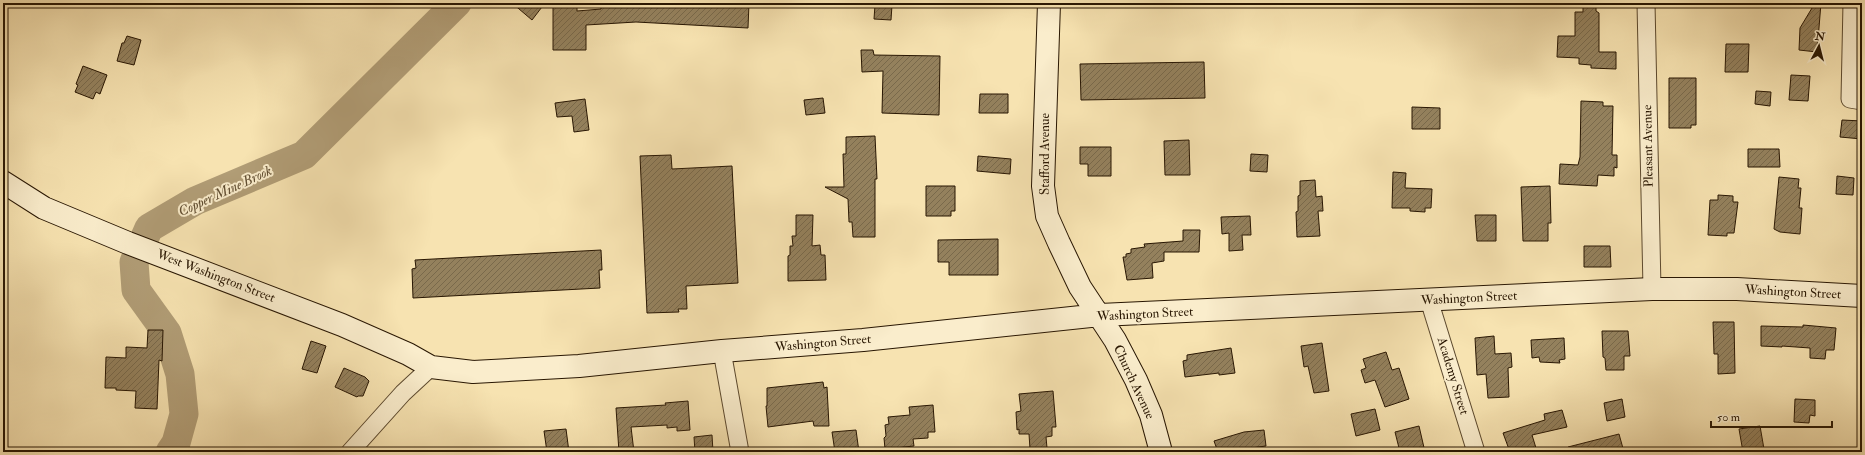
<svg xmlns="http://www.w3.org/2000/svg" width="1865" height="455" viewBox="0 0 1865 455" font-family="'IM FELL Double Pica',serif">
<defs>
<pattern id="building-hatch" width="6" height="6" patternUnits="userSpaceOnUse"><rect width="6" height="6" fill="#94815d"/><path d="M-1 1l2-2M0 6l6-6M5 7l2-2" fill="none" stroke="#79694b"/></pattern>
</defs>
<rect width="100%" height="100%" fill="#f7e3b1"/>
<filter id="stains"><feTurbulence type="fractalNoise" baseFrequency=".005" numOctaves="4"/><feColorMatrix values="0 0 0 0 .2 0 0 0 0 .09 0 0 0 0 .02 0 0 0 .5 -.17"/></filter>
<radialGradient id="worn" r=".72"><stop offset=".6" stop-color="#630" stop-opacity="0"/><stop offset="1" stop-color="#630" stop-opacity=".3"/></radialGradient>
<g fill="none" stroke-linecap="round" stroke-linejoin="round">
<path stroke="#b19d76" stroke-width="29" d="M170,452L176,443L184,414L180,374L167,333L136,290L134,262L149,228L195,201L304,155L457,3"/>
</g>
<path fill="url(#building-hatch)" stroke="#281602" d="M512,3H545L532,20Z
M553,3H577V11L601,9V3H749L748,28L636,22L586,25V50H553Z
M1815,3H1821L1817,52L1799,50L1800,28Z
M1583,4H1596V11L1599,13V52H1616V69L1591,68V65L1579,64V58L1557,57L1558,36H1575V12H1583Z
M875,5H892L891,20L874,19Z
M127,36L141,40L134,65L117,61L122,43H124Z
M1726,44H1749L1748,72H1725Z
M861,50H873L874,55L940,56L939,115L882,113L883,71L862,72Z
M1204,62L1205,98L1081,100L1080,64Z
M83,66L107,75L100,94L96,92L93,99L75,92L78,85L76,84Z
M1791,75L1810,76L1808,101L1789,100Z
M1669,78H1696V125H1691V128H1669Z
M1756,91L1771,92L1770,106L1755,104Z
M980,94H1008V113H979Z
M823,98L825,113L806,115L804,100Z
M585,99L589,130L574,132L572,116L557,117L555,103Z
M1581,101L1603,102V106H1613L1612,155H1617V168L1614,167V176L1598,175L1597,186L1559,184L1560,164L1578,165L1580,157Z
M1412,107L1440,108V129H1412Z
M1842,120L1862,121V139L1840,137Z
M875,136L877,179H875V237H853L852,222H849L848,199L825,187H844L843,154H846V137Z
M1189,140L1190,175H1165L1164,141Z
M1080,147H1111V176H1088V164H1080Z
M1748,149H1779L1780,167H1748Z
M1251,154L1268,155L1267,172L1250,171Z
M671,155L672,169L732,166L738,283L686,286L687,309H678L679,312L647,313L640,156Z
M978,156L1011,159L1010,174L977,171Z
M1393,172L1406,173L1405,188L1432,189L1431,208H1425V212L1410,211V208H1392Z
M1837,176L1854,178L1853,195L1836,194Z
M1779,177L1799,179L1798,188H1801L1799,208H1802L1800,234L1780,232L1774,229Z
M1315,180L1316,197L1322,196L1323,211H1318L1320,236L1297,237L1296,212L1298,211V196L1300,195V181Z
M926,186H955V211H951V216H926Z
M1550,186L1551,223H1548V241H1523L1521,187Z
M1718,195L1733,196V202H1738L1734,233H1727V236L1708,235L1710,200H1718Z
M796,215H813L812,246L820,245L821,255H825L826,280L788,281V256L790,255V246H793L792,236H796Z
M1475,215H1496V241H1477Z
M1250,216L1251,235H1242L1243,250L1229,251V233L1222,234L1221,217Z
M1183,230H1200L1199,252H1164V261L1152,263L1153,278L1127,280L1123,257H1126V254L1131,253V249L1145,247L1144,244L1183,241Z
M998,239V275H949V262H938V240Z
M1584,246H1610L1611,267H1584Z
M601,250L602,270H599L600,288L413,298L412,269L416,268L415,260Z
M1713,322H1734L1735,373L1718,374V354H1714Z
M1803,325L1836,328L1834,350H1826L1825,359L1810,358V348L1782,346V347L1761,346V326L1803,327Z
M148,330H163L162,361L159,360L157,409L135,408L136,391L116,390V388H105L106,357L126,358V347L147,348Z
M1602,331H1628L1630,356H1624V370H1606L1605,358L1603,357Z
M1494,336L1495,354L1511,353L1512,367L1508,368L1509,397L1488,398L1486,374L1477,375L1475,338Z
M1564,338L1565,359L1559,360L1560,363L1540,362L1539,357L1532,358L1531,340Z
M311,341L326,346L317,373L302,369Z
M1322,343L1329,391L1314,393L1308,366L1304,367L1301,346Z
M1231,348L1235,373L1219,375V373L1185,377L1183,361L1187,360V355Z
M1386,352L1392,370L1399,368L1409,399L1385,407L1375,380L1365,383L1361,370L1366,368L1363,359Z
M344,368L365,377L369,381L363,396H358L357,397L335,387Z
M823,382L824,388L827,387L829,426H814L813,421L768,427L766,406H767V388Z
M1053,391L1056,427H1052V436L1046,437L1047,448L1030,449L1029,434H1019V429L1017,430L1016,412L1021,411L1019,394Z
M1622,399L1625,417L1607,421L1604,403Z
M1795,399L1815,400V416L1810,415L1809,423L1794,422Z
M688,401L690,430L677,431V427L667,428V425L631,427L634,452H619L616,408L666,405L665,403Z
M933,405L935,432H928V438L913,439L914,446L885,449L884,438L886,436L885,425L889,424L888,417L910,415L909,407Z
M1375,409L1380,430L1356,436L1351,414Z
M1562,410L1567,427L1532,435L1536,448L1525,452H1510L1503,433L1545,420L1544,414Z
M1419,426L1425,452H1400L1395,432Z
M1760,426L1764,449L1743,452L1739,429Z
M566,429L569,452H547L544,431Z
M856,430L859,452H835L832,432Z
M1264,430L1266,446L1243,449L1244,452H1218L1214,441L1244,432Z
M1619,434L1624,452H1568V447Z
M712,435L713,452H695L694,437Z"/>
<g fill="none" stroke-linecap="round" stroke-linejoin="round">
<g stroke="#5c492e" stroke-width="19">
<path id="minor" d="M1646,3L1652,289
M1852,3L1850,99L1862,101
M1429,300L1476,452
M722,351L740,452
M350,452L403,393L431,367"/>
</g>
<g stroke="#281602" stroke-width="24">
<path id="secondary" d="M1049,3L1043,186L1047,216L1059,243L1080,287L1115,340L1136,380L1151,415L1161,452
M3,182L44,208L128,243L342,325L408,354L431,367L473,372L579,366L722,351L863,340L1100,315L1652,289H1737L1862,296"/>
</g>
<use href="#minor" stroke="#faedcc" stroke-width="17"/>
<use href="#secondary" stroke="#faedcc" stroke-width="22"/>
</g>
<g text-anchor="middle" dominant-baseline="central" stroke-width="4" stroke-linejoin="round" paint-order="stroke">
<g font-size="13" fill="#281602" stroke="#faedcc">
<text transform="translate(1648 146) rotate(-91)">Pleasant Avenue</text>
<text transform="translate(1045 154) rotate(-90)">Stafford Avenue</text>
<text transform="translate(216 276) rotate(21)">West Washington Street</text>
<text transform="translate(1793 292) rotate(3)">Washington Street</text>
<text transform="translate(1469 298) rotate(-3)">Washington Street</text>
<text transform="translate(1145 314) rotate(-3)">Washington Street</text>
<text transform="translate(823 343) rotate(-5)">Washington Street</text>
<text transform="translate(1453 376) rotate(73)">Academy Street</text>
<text transform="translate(1134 382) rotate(65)">Church Avenue</text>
</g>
<g font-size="14" font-style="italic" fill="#5f4c30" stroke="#faedcc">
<text transform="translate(225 191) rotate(-25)">Copper Mine Brook</text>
</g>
</g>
<rect width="1865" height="455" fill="none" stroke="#f7e3b1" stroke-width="16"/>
<rect x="4" y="4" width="1857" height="447" fill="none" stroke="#281602" stroke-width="2"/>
<rect x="8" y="8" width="1849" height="439" fill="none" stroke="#281602"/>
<g transform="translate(1819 46) rotate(7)" stroke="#faedcc" stroke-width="3" paint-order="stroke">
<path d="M0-3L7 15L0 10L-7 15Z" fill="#281602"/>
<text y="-6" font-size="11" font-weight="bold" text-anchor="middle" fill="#281602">N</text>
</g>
<path d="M1711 421v6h121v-6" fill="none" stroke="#281602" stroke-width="2"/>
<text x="1717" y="421" font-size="12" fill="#281602" stroke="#faedcc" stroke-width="3" paint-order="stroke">50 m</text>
<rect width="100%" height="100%" filter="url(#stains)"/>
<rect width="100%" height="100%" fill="url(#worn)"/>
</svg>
